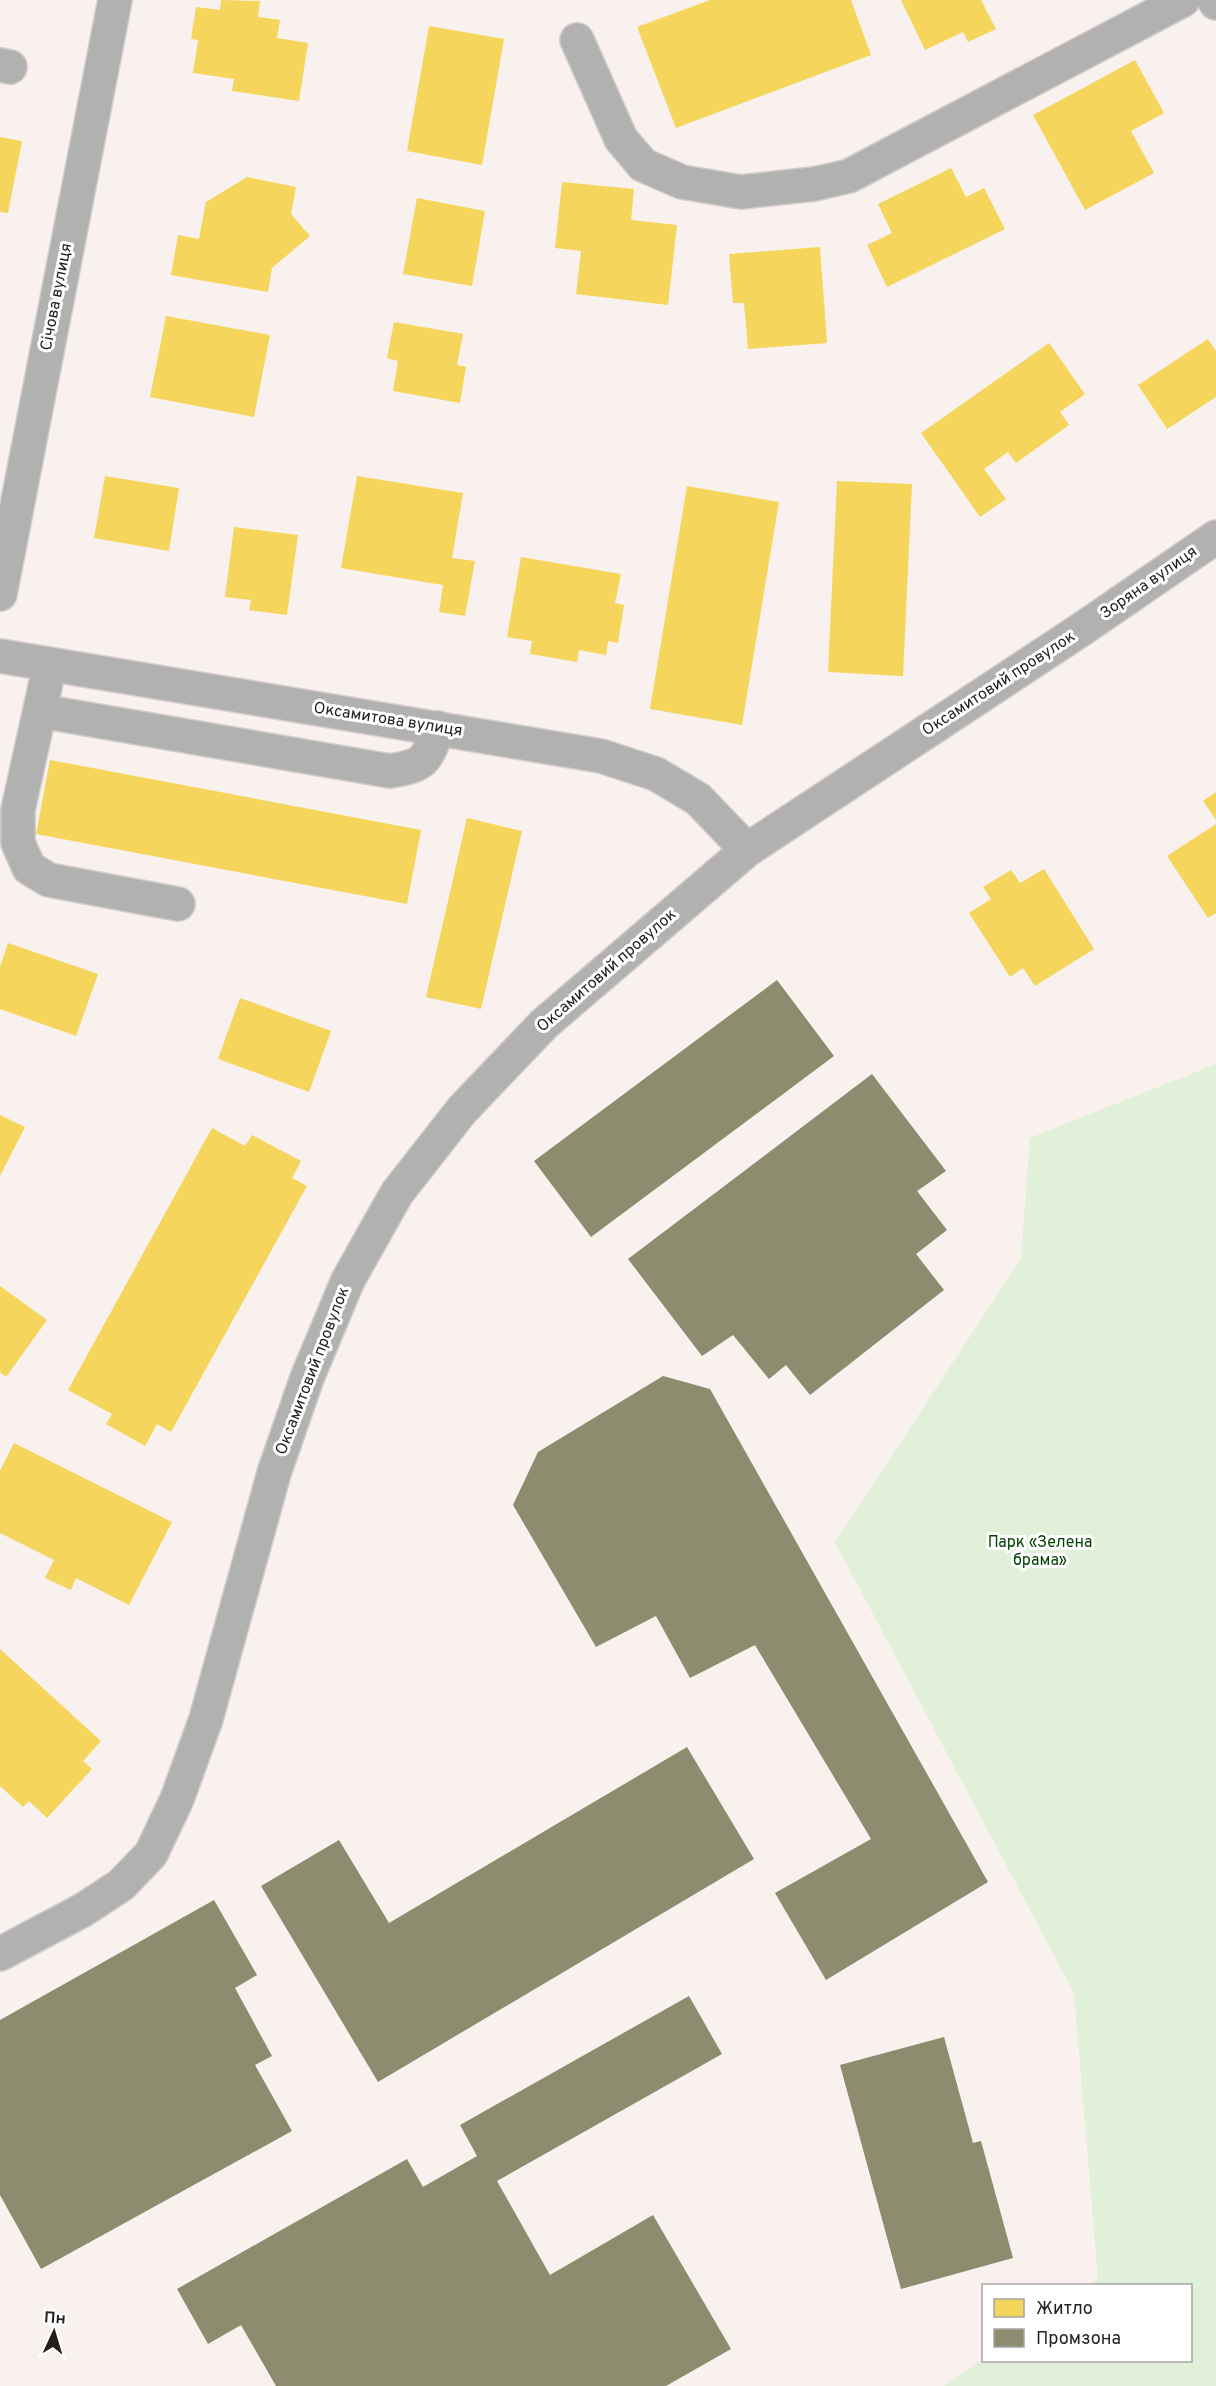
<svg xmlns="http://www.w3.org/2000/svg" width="1216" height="2386" viewBox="0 0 1216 2386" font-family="Overpass,sans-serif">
<rect width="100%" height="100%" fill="#f8f1ed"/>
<path fill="#e0f0d9" d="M1216,1064V2386H944L983,2359L984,2360H1190V2286L1089,2285L1098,2279L1074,1993L835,1542L1021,1259L1030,1138Z"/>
<path fill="#f6d55c" d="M221,0L260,1L258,17L280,20L277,38L308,43L299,101L232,91L234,79L193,73L198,40L191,39L196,7L220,10Z
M710,0H851L871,55L676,128L637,27Z
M901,0H981L996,29L968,42L963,32L925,50Z
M429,26L504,39L482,165L407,151Z
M1135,60L1164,113L1131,131L1154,173L1085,210L1033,115Z
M0,137L22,141L8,213L0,212Z
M951,168L966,197L984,188L1005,229L887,287L867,245L892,233L878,204Z
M247,177L296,187L291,214L310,236L272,268L268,292L171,275L178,235L199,239L206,202Z
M562,182L634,189L631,220L677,225L668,305L576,294L581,251L555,248Z
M417,198L485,211L472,286L403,274Z
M820,247L827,343L748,349L744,303H733L729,254Z
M166,316L270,335L254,417L150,397Z
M394,322L463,334L457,365L466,367L460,403L393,391L398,361L387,358Z
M1208,339L1216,351V397L1167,429L1138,385Z
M1049,343L1085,394L1060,412L1069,425L1016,463L1008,452L984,469L1006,499L980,517L921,433Z
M105,476L179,488L169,551L94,538Z
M357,476L463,493L452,558L475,561L465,616L439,612L443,585L341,568Z
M837,481L912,484L903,676L828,672Z
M687,486L779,502L742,725L650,709Z
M234,527L298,535L287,615L249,610L251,600L225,597Z
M521,557L621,574L615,603L624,605L618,643L608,641L606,655L579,650L577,662L530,654L532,641L507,637Z
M50,760L421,830L407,904L36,834Z
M1216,792V820L1203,801Z
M467,818L522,831L481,1009L426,997Z
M1216,824V913L1208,918L1167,856Z
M1044,869L1094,949L1035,986L1023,968L1010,977L969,913L991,899L983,887L1011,870L1020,883Z
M8,943L98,974L76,1036L0,1009V967Z
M240,998L331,1031L309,1092L218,1059Z
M0,1115L25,1127L0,1176Z
M212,1128L245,1146L252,1135L301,1161L292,1178L307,1186L171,1432L157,1424L145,1446L106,1424L112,1414L68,1390Z
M0,1286L47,1320L6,1377L0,1372Z
M14,1443L172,1522L129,1605L76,1578L71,1590L45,1578L54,1560L0,1533V1471Z
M0,1649L101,1741L83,1761L92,1769L47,1818L29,1801L23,1807L0,1786Z"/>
<path fill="#8c8c6e" d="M777,980L834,1056L591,1237L534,1161Z
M872,1074L946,1171L917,1191L947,1230L916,1254L944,1290L810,1395L786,1365L769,1379L733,1335L702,1356L628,1259Z
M663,1376L710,1389L988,1882L826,1980L775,1893L871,1839L755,1645L690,1678L656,1616L596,1647L513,1505L538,1452Z
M687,1747L754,1859L378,2082L261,1886L339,1840L389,1923Z
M214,1900L257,1975L235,1988L272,2056L255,2065L292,2131L41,2269L0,2195V2020Z
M689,1996L722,2054L497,2181L550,2275L653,2215L731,2349L666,2386H276L241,2325L208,2344L177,2289L407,2159L423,2187L477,2156L460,2125Z
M944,2037L973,2143L981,2141L1013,2258L901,2289L840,2065Z"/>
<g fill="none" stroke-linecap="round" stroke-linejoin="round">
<g stroke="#d1ccc8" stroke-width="36">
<path id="minor" d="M1214,0L1216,3
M577,40L621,139L643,165L682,182L741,192L814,184L849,176L1183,0
M0,65L10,67
M0,594L115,0
M0,656L601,756L656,774L698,799L747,850
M50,664L18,810V843L29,868L49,880L178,904
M40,711L390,771C425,765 426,762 438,728
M0,1954L83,1910L121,1885L151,1854L177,1799L206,1719L274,1473L307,1378L348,1280L397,1193L462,1110L544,1024L747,850L1082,629L1216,537"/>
</g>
<use href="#minor" stroke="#b2b1b1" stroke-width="33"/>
</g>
<g text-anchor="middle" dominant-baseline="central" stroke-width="6" stroke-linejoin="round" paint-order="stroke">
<g font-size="16" fill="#231f1d" stroke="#fff">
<text transform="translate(57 297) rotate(-79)">Січова вулиця</text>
<text transform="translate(1149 583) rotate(-35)">Зоряна вулиця</text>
<text transform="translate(999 684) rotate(-33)">Оксамитовий провулок</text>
<text transform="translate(388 720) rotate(9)">Оксамитова вулиця</text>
<text transform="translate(607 971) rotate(-41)">Оксамитовий провулок</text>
<text transform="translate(313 1371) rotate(-69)">Оксамитовий провулок</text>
</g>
<g font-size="16" fill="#044303" stroke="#fff">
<text x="1040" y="1543">Парк «Зелена<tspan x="1040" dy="18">брама»</tspan></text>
</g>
</g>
<rect x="982" y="2284" width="210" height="78" fill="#ffffff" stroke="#a7a5a5" stroke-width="1.5"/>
<rect x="994" y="2299" width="30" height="18" fill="#f6d55c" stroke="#a7a5a5" stroke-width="1.5"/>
<text x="1036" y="2314" font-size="18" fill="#231f1d">Житло</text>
<rect x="994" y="2329" width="30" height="18" fill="#8c8c6e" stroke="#a7a5a5" stroke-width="1.5"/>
<text x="1036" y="2344" font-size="18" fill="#231f1d">Промзона</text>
<g transform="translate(54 2332) rotate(4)" stroke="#ffffff" stroke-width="4.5" paint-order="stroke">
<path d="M0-4.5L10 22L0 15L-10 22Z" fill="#231f1d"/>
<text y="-9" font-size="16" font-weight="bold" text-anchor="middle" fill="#231f1d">Пн</text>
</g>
</svg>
